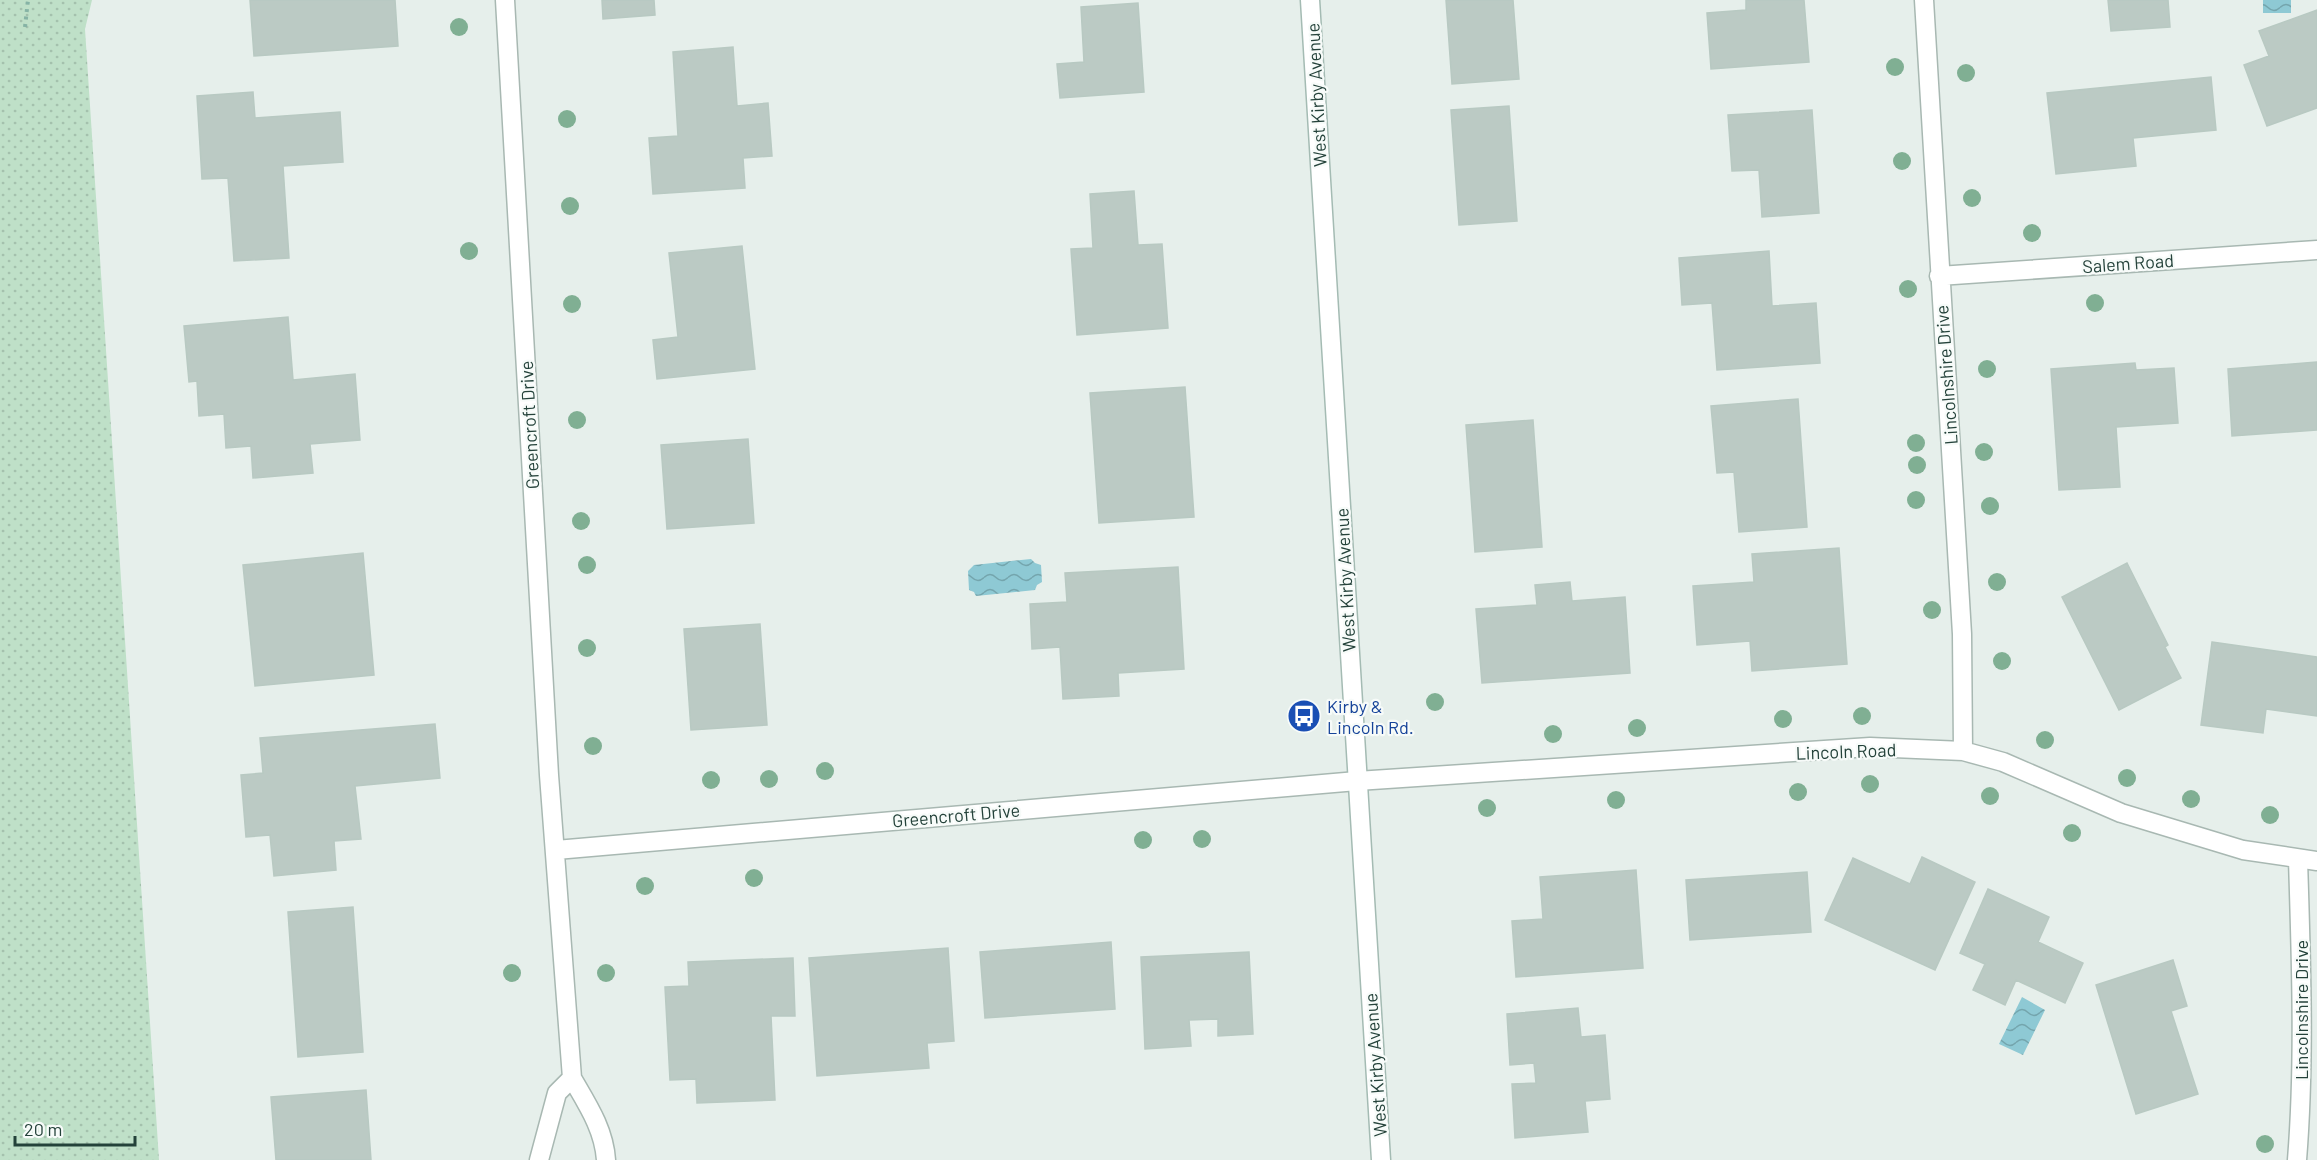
<svg xmlns="http://www.w3.org/2000/svg" width="2317" height="1160" viewBox="0 0 2317 1160" font-family="Barlow,sans-serif">
<defs>
<pattern id="grass-dots" width="8" height="8" patternUnits="userSpaceOnUse" patternTransform="scale(1.5)"><rect width="8" height="8" fill="#bfe0c8"/><path d="M2 2h.1M6 6h.1" fill="none" stroke="#a4c1ad" stroke-width="1.8" stroke-linecap="round"/></pattern>
<pattern id="water-waves" width="16" height="10" patternUnits="userSpaceOnUse" patternTransform="scale(1.5)"><rect width="16" height="10" fill="#8ec9d4"/><path d="M0 5q4-4 8 0t8 0" fill="none" stroke="#74a5ad"/></pattern>
</defs>
<rect width="100%" height="100%" fill="#e6efeb"/>
<path fill="url(#grass-dots)" d="M0,0H92L85,29L159,1160H0Z"/>
<path fill="url(#water-waves)" d="M2263,0H2291V13H2263Z
M1031,559L1035,563L1041,565L1042,582L1037,585L1035,590L976,596L974,592L969,590L968,571L974,565Z
M2022,997L2045,1010L2023,1055L1999,1044Z"/>
<path fill="#bbcac4" stroke="#b8c9c2" stroke-width="1.5" d="M250,0H395L398,46L254,56Z
M602,0H654L655,15L603,19Z
M1446,0H1513L1519,79L1452,84Z
M1746,0H1804L1809,62L1711,69L1707,13L1746,10Z
M2108,0H2168L2170,27L2111,31Z
M1138,3L1144,92L1060,98L1057,64L1084,62L1081,7Z
M2317,10V108L2267,126L2244,65L2269,56L2259,31Z
M733,47L737,106L768,103L772,156L743,158L745,188L653,194L649,138L678,136L673,52Z
M2211,77L2216,130L2133,138L2136,166L2056,174L2047,93Z
M253,92L255,118L340,112L343,162L283,166L289,258L234,261L228,178L202,179L197,96Z
M1509,106L1517,221L1459,225L1451,110Z
M1812,110L1819,213L1762,217L1759,170L1732,171L1728,115Z
M1134,191L1138,245L1162,244L1168,328L1077,335L1071,249L1093,248L1090,194Z
M742,246L755,369L657,379L653,340L678,337L669,253Z
M1769,251L1772,306L1816,303L1820,363L1717,370L1712,303L1682,305L1679,258Z
M288,317L293,380L355,374L360,440L310,444L313,473L253,478L251,446L226,448L224,414L199,416L197,381L189,382L184,326Z
M2317,362V430L2232,436L2228,369Z
M2135,363L2136,370L2174,368L2178,423L2116,427L2120,487L2059,490L2051,369Z
M1185,387L1194,517L1099,523L1090,393Z
M1798,399L1807,527L1739,532L1734,472L1717,473L1711,406Z
M1533,420L1542,547L1475,552L1466,425Z
M748,439L754,523L667,529L661,445Z
M1839,548L1847,664L1752,671L1750,641L1697,645L1693,586L1754,582L1752,554Z
M363,553L374,675L255,686L243,565Z
M2127,563L2168,645L2165,647L2181,678L2119,710L2062,597Z
M1178,567L1184,669L1118,673L1119,696L1063,699L1060,647L1032,649L1030,604L1067,602L1065,573Z
M1570,582L1572,601L1625,597L1630,673L1482,683L1476,609L1537,605L1535,585Z
M760,624L767,725L691,730L684,629Z
M2212,642L2317,657V716L2266,709L2263,733L2201,725Z
M435,724L440,778L355,786L361,839L334,841L336,870L274,876L270,835L246,837L241,775L263,773L260,738Z
M1922,857L1975,882L1935,970L1825,920L1853,858L1910,884Z
M1636,870L1643,968L1516,977L1512,921L1543,919L1540,877Z
M1807,872L1811,932L1690,940L1686,880Z
M1988,889L2049,917L2038,942L2083,963L2065,1003L2016,980L2005,1005L1973,990L1985,964L1960,953Z
M353,907L363,1052L298,1057L288,912Z
M1111,942L1115,1009L985,1018L980,952Z
M948,948L954,1041L927,1043L929,1068L817,1076L809,958Z
M1249,952L1253,1034L1218,1036V1019L1189,1020L1191,1046L1145,1049L1141,957Z
M793,958L795,1016H771L775,1100L697,1103L696,1079L670,1080L665,987L689,986L688,962Z
M2173,960L2187,1006L2171,1011L2198,1094L2136,1114L2096,985Z
M1578,1008L1581,1037L1605,1035L1610,1099L1585,1101L1588,1132L1515,1138L1512,1084L1536,1083L1534,1063L1510,1065L1507,1014Z
M366,1090L371,1160H276L271,1097Z"/>
<g fill="none" stroke-linecap="round" stroke-linejoin="round">
<g stroke="#a8b8b2" stroke-width="21">
<path id="street" d="M505,0L549,775L572,1078C587,1104 604,1129 606,1160
M1924,0L1962,634L1963,751
M1939,276L2317,250
M556,850L1357,781L1870,747L1963,751L2003,762L2121,813L2243,850L2317,861
M539,1160L557,1093L572,1078
M2297,1160C2305,1060 2301,960 2298,859"/>
</g>
<g stroke="#a4bbb3" stroke-width="21">
<path id="secondary" d="M1310,0L1381,1160"/>
</g>
<path stroke="#86b3a5" stroke-width="4" stroke-dasharray="3 4.5" stroke-linecap="butt" d="M25,27L28,0"/>
<use href="#street" stroke="#fff" stroke-width="18"/>
<use href="#secondary" stroke="#fff" stroke-width="18"/>
</g>
<g fill="#80af93">
<circle cx="459" cy="27" r="9"/>
<circle cx="1895" cy="67" r="9"/>
<circle cx="1966" cy="73" r="9"/>
<circle cx="567" cy="119" r="9"/>
<circle cx="1902" cy="161" r="9"/>
<circle cx="1972" cy="198" r="9"/>
<circle cx="570" cy="206" r="9"/>
<circle cx="2032" cy="233" r="9"/>
<circle cx="469" cy="251" r="9"/>
<circle cx="1908" cy="289" r="9"/>
<circle cx="2095" cy="303" r="9"/>
<circle cx="572" cy="304" r="9"/>
<circle cx="1987" cy="369" r="9"/>
<circle cx="577" cy="420" r="9"/>
<circle cx="1916" cy="443" r="9"/>
<circle cx="1984" cy="452" r="9"/>
<circle cx="1917" cy="465" r="9"/>
<circle cx="1916" cy="500" r="9"/>
<circle cx="1990" cy="506" r="9"/>
<circle cx="581" cy="521" r="9"/>
<circle cx="587" cy="565" r="9"/>
<circle cx="1997" cy="582" r="9"/>
<circle cx="1932" cy="610" r="9"/>
<circle cx="587" cy="648" r="9"/>
<circle cx="2002" cy="661" r="9"/>
<circle cx="1435" cy="702" r="9"/>
<circle cx="1862" cy="716" r="9"/>
<circle cx="1783" cy="719" r="9"/>
<circle cx="1637" cy="728" r="9"/>
<circle cx="1553" cy="734" r="9"/>
<circle cx="2045" cy="740" r="9"/>
<circle cx="593" cy="746" r="9"/>
<circle cx="825" cy="771" r="9"/>
<circle cx="2127" cy="778" r="9"/>
<circle cx="769" cy="779" r="9"/>
<circle cx="711" cy="780" r="9"/>
<circle cx="1870" cy="784" r="9"/>
<circle cx="1798" cy="792" r="9"/>
<circle cx="1990" cy="796" r="9"/>
<circle cx="2191" cy="799" r="9"/>
<circle cx="1616" cy="800" r="9"/>
<circle cx="1487" cy="808" r="9"/>
<circle cx="2270" cy="815" r="9"/>
<circle cx="2072" cy="833" r="9"/>
<circle cx="1202" cy="839" r="9"/>
<circle cx="1143" cy="840" r="9"/>
<circle cx="754" cy="878" r="9"/>
<circle cx="645" cy="886" r="9"/>
<circle cx="512" cy="973" r="9"/>
<circle cx="606" cy="973" r="9"/>
<circle cx="2265" cy="1144" r="9"/>
</g>
<defs>
<g id="bus-disc" transform="scale(1.725)"><circle r="9.5" fill="#1a4fb4" stroke="#f7fbf9"/><path d="M-5-6H5V4H4V6H2V4H-2V6H-4V4H-5ZM-3.5-4V0h7V-4ZM-3.5 1.2v1.5H-2V1.2ZM2 1.2v1.5H3.5V1.2Z" fill="#fff"/></g>
</defs>
<g fill-rule="evenodd">
<use href="#bus-disc" x="1304" y="716"/>
</g>
<g text-anchor="middle" dominant-baseline="central" stroke-width="4.5" stroke-linejoin="round" paint-order="stroke">
<g font-size="18" fill="#24423a" stroke="#f7fbf9">
<text transform="translate(1316 95) rotate(-93)">West Kirby Avenue</text>
<text transform="translate(2128 263) rotate(-4)">Salem Road</text>
<text transform="translate(1946 375) rotate(-94)">Lincolnshire Drive</text>
<text transform="translate(529 425) rotate(-93)">Greencroft Drive</text>
<text transform="translate(1345 580) rotate(-93)">West Kirby Avenue</text>
<text transform="translate(1846 751) rotate(-2)">Lincoln Road</text>
<text transform="translate(956 815) rotate(-5)">Greencroft Drive</text>
<text transform="translate(2301 1010) rotate(-90)">Lincolnshire Drive</text>
<text transform="translate(1375 1065) rotate(-94)">West Kirby Avenue</text>
</g>
<g font-size="18" fill="#164399" stroke="#f7fbf9" text-anchor="start">
<text x="1327" y="706">Kirby &amp;<tspan x="1327" dy="21">Lincoln Rd.</tspan></text>
</g>
</g>
<path d="M15 1136v9h120v-9" fill="none" stroke="#24423a" stroke-width="3"/>
<text x="24" y="1136" font-size="18" fill="#24423a" stroke="#f7fbf9" stroke-width="4.5" paint-order="stroke">20 m</text>
</svg>
